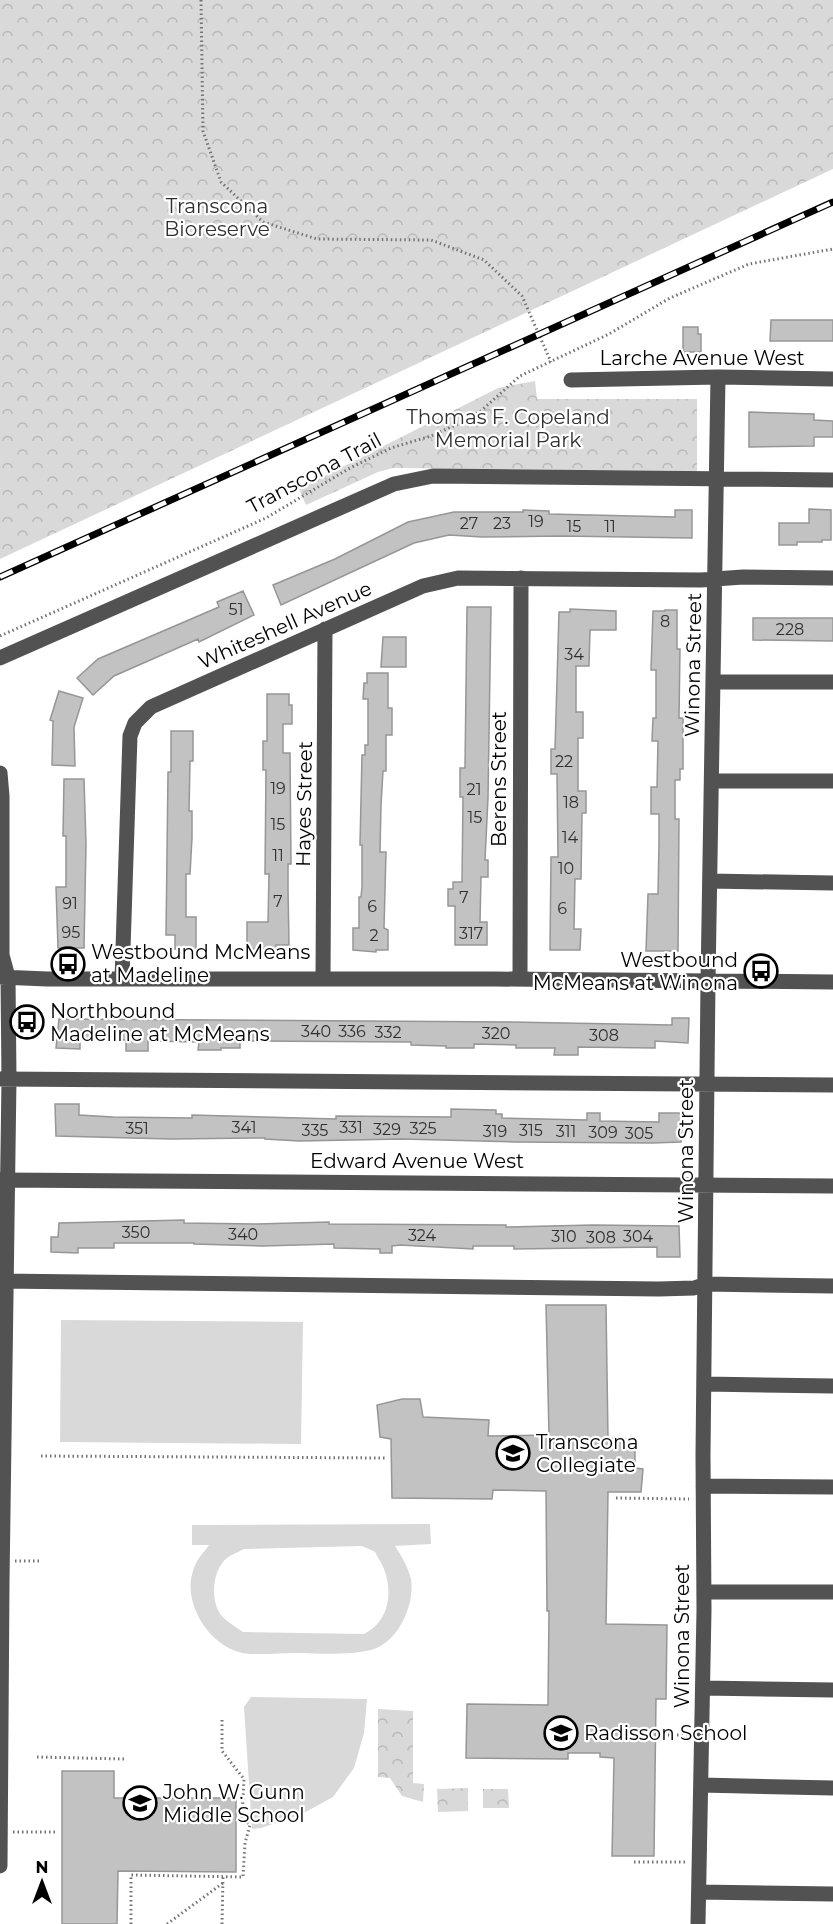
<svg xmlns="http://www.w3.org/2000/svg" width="833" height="1924" viewBox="0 0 833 1924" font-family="Montserrat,sans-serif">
<defs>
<pattern id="park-crowns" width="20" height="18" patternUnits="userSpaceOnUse" patternTransform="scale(1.5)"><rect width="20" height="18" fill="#d9d9d9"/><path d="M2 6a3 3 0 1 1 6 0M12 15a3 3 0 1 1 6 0" fill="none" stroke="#b8b8b8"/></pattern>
</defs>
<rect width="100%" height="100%" fill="#fff"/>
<path fill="url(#park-crowns)" d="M0,0H833V169L0,559Z
M535,381L537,399H697V471L393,468L378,472L306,505L299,489L498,388Z
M378,1709L413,1711V1783L424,1784L423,1802L402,1796L390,1778L378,1777Z
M468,1788V1811L438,1812L437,1789Z
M483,1789H508L509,1808H483Z"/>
<path fill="#d9d9d9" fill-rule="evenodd" d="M61,1320L303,1322L301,1444L60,1442Z
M430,1524L431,1544L395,1546C402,1557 408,1567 411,1579C415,1605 398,1643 371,1650C346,1656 319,1653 294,1653C280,1653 250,1656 239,1652C207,1643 181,1600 194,1568C197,1559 203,1553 209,1545H192V1525ZM362,1546C366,1548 372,1550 375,1552C377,1555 378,1558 380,1561C394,1585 392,1620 364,1634L243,1632C236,1627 227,1622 221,1615C210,1600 212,1570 227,1558C232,1554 239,1552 244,1549Z
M251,1697L367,1699L364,1733L354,1768L333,1797L300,1815L261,1828L252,1829L244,1707Z"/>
<path fill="#c2c2c2" stroke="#969696" stroke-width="1.5" d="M771,320H833V341H770Z
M683,327H698V334H701V352H683Z
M749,412L814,414V420L833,421V437H814V446L749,447Z
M809,509L831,510V540H822V542H797V545H779V523H809Z
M523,510L549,511V514L675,517V510H692V538L561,536L482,537L449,535L414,543L281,605L273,585L335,559L408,522L454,512H523Z
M243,591L254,615L199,642L198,639L114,676L93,695L77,678L98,659L219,607L217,602Z
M467,607H491L488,798L485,860H488V877H481L480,922H487V945H455V906H448V889H453V882H462L463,797H460V768H465Z
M570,609L616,611V630H590L589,666H576V712H583V738H578V791H586V813H582L581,879H575L574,929H581L580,950H550L551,857H558L557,774H551V749H555L559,612H570Z
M665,610H677V649H680L679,718H683V769H680V780H675V819H679L678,951H646L648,894H658L659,843V814H651V787H657L658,741H652L653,718H656V670H651L653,611H665Z
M753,618H833V641L753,640Z
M383,637H406V667H381Z
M367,673H388V708H392V735H386V771H383L381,805L380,852H386L384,928L388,930V950H376V952L353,950V928H359V897H361L362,887V845H360L362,755H365V745H368V699H363L364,683H367Z
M59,691L83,698L74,727L75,766L52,765L53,721L50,720Z
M267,694H289V705H292V724H283V753H290L291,864H288V889L289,945H276V949H247V922H268L269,874H265L266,770H263V741H267Z
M171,731H193V761H190L189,811H192V838L190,874H186V917H196V950L175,949V935H166L168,772H171Z
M64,779H84L86,845L84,948H58L56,887H66V836H63Z
M672,1018H689L688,1043L655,1041V1048L578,1047V1055H554L555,1048H516V1045L474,1044V1048H446V1046L411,1045V1042L240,1041V1048H221V1050H198L199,1042L148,1041V1051H126V1040H80V1049L56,1048L59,1019L510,1022L672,1025Z
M55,1104H79V1115L113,1117L192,1118V1115L336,1119V1116L451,1117V1109L496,1110V1114H502V1118L587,1120V1113H600V1121L659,1122V1113H682V1130L681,1142L652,1143L515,1142L402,1139L299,1141L265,1139V1138L171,1139L56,1136Z
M184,1220V1223L257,1224L329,1222V1224L506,1225V1227L593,1225L679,1226L680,1257H657V1247L514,1249V1246H473V1249L400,1245L392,1246V1253H380V1249L334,1248V1244L262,1246L194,1244V1243H114V1248H78V1253L51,1252V1237H58L59,1223Z
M546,1305H606L608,1438L635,1439V1468L643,1469L641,1492H608L606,1624L667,1625L666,1699H656L654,1856H612L614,1758L600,1757V1753H568V1759L466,1758L467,1704L548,1705L549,1611H547L546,1491L493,1490L492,1499L392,1498L391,1439L380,1437L377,1405L402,1399H420L423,1417L489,1420L488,1436L549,1435Z
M62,1771H114V1798H236V1872L118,1871L117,1924H62Z"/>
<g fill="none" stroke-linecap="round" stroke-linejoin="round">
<path stroke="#747474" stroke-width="3" stroke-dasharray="1.5 3" stroke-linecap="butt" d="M201,0L203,131L221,182L263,222L317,239L431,240L484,260L522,296L551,362
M0,636L266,518L350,468L391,448L431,436L458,424L481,411L520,376L609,334L670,298L749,264L833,249
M41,1456L386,1458
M616,1498L689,1499
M15,1561H39
M659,1735H687
M37,1757L124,1759
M13,1832H57
M634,1862H685
M131,1924V1875L243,1877L245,1843L250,1825L242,1818L244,1779L222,1751V1718
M167,1924L223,1883
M222,1924L223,1877"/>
<path stroke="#525252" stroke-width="15" d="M571,380L718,377L833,379
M0,658L394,484L433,476L833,480
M715,682H833
M0,773L2,796V955L8,977L9,1079L2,1583L0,1866
M713,781H833
M710,881L833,883
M0,977L47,979H495L833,982
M122,979L130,736L135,723L151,707L423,586L458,578L701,580L743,577L833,578
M323,979L325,629
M520,979L521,578
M0,1079L833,1085
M0,1180L833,1186
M0,1281L659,1289L694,1288L706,1284L833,1286
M705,1384L833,1386
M703,1486L833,1487
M704,1592H833
M703,1688L833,1690
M701,1785L833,1788
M699,1892L833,1894
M698,1924L704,1610L703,1455L708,981L718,377"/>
<g stroke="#000" stroke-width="7">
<path id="rail" d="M0,577L833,202"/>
</g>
<use href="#rail" stroke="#fff" stroke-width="4.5" stroke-dasharray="14" stroke-linecap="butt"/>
</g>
<defs>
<g id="bus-ring" transform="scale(1.725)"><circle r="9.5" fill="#fff" stroke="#000" stroke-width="1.5"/><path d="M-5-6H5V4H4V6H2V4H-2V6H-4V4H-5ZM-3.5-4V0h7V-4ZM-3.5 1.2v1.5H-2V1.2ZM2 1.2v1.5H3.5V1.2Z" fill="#000"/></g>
<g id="school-ring" transform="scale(1.725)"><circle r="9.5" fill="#fff" stroke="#000" stroke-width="1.5"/><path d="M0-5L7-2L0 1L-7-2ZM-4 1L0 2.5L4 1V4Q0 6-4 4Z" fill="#000"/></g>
</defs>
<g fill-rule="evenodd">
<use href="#bus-ring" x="68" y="964"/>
<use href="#bus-ring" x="761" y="971"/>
<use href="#bus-ring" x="27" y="1022"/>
<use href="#school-ring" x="513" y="1453"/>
<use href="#school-ring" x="561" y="1733"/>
<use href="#school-ring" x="140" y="1803"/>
</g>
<g text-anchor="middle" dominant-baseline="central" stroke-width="4.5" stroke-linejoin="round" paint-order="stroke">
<g font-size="16" fill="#303030">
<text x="536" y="521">19</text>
<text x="469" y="523">27</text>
<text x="502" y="523">23</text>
<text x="574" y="526">15</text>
<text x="610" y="526">11</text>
<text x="236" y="609">51</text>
<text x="665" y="621">8</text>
<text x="790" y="629">228</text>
<text x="574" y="654">34</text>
<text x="564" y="761">22</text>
<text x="278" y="788">19</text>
<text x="474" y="789">21</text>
<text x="571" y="802">18</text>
<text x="475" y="817">15</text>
<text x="278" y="824">15</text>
<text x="570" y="837">14</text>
<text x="278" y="855">11</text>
<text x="566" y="868">10</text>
<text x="464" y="897">7</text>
<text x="278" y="901">7</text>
<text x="70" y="903">91</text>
<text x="372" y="906">6</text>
<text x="562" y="908">6</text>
<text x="71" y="932">95</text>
<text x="471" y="933">317</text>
<text x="374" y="935">2</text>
<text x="316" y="1031">340</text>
<text x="352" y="1031">336</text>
<text x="388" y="1032">332</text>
<text x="496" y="1033">320</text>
<text x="604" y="1035">308</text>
<text x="244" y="1127">341</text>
<text x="351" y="1127">331</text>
<text x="137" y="1128">351</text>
<text x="423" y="1128">325</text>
<text x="387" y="1129">329</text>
<text x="315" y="1130">335</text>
<text x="531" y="1130">315</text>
<text x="495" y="1131">319</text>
<text x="566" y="1131">311</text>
<text x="603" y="1132">309</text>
<text x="639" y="1133">305</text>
<text x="136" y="1232">350</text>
<text x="243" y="1234">340</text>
<text x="422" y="1235">324</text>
<text x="564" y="1236">310</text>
<text x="638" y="1236">304</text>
<text x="601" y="1237">308</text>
</g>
<g font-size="20" fill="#303030" stroke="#fff">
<text x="217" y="206">Transcona<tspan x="217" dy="23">Bioreserve</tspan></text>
<text x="508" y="417">Thomas F. Copeland<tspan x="508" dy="23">Memorial Park</tspan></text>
</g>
<g font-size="20" fill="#000" stroke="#fff">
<text x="702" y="358">Larche Avenue West</text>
<text transform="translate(314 473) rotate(-28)">Transcona Trail</text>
<text transform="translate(285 625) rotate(-24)">Whiteshell Avenue</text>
<text transform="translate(693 665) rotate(-89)">Winona Street</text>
<text transform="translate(499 779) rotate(-90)">Berens Street</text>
<text transform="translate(304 804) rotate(-89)">Hayes Street</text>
<text transform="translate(686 1151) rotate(-90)">Winona Street</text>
<text x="417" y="1161">Edward Avenue West</text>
<text transform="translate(682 1636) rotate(-90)">Winona Street</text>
</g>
<g font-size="20" fill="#000" stroke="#fff" text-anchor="start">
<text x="91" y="952">Westbound McMeans<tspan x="91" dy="23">at Madeline</tspan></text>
<text x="738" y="960" text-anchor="end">Westbound<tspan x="738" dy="23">McMeans at Winona</tspan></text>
<text x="50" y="1011">Northbound<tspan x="50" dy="23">Madeline at McMeans</tspan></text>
<text x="536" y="1442">Transcona<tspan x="536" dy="23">Collegiate</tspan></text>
<text x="584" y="1733">Radisson School</text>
<text x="163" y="1792">John W. Gunn<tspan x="163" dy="23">Middle School</tspan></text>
</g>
</g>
<g transform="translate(42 1882)" stroke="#ffffff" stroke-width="4.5" paint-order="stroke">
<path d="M0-4.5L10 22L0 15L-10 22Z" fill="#000000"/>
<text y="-9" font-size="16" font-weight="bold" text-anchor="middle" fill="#000000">N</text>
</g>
</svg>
